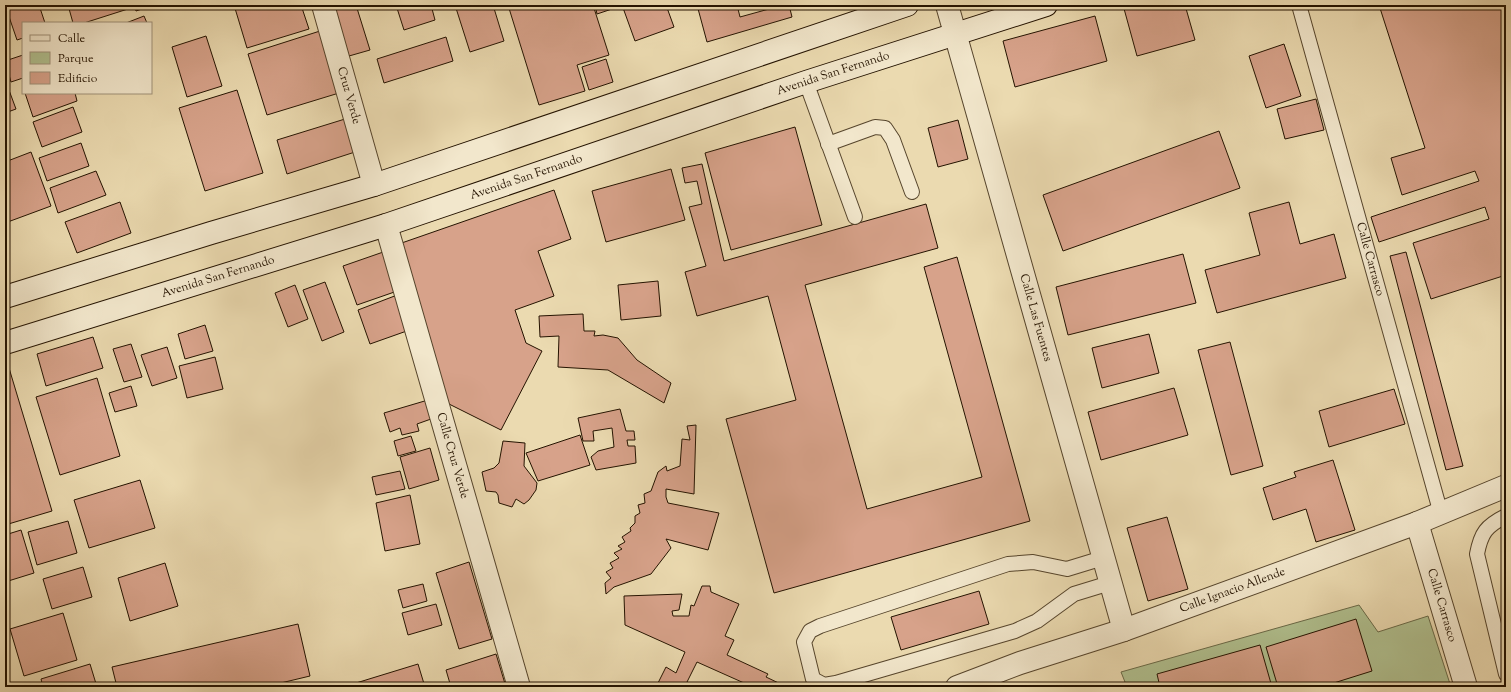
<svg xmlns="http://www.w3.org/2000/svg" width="1511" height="692" viewBox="0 0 1511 692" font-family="'Sorts Mill Goudy',serif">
<rect width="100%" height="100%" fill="#ebdab0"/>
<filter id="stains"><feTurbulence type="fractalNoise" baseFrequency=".005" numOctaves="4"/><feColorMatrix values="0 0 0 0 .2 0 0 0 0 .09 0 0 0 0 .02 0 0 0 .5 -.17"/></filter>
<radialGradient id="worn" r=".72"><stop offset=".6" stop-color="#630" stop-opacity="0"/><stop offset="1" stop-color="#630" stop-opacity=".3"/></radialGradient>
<path fill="#b1c190" stroke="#6a6a48" d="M1359,605L1378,632L1428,616L1451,687H1127L1121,672Z"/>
<path fill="#d7a28a" stroke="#241300" d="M5,5H39L45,23H23V38L17,40Z
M68,5H130L131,8L84,23H73Z
M134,5H154L136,11Z
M234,5H301L309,29L247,48Z
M333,5H356L370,50L349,56Z
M396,5H431L435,20L404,30Z
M455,5H493L504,41L470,52Z
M508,5H593L609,55L577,65L585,91L539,105Z
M595,5H611L612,9L597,14Z
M622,5H666L674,27L635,41Z
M697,5H737L740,17L769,9L768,5H789L792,17L707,42Z
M1123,5H1185L1195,40L1137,56Z
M1379,5H1506V275L1431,299L1413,243L1489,219L1485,207L1379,242L1371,217L1479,181L1475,171L1402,195L1391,158L1425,148Z
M144,16L147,23H126Z
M1095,16L1107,61L1015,87L1003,41Z
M320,31L339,93L267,115L248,54Z
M206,36L222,86L187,97L172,47Z
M446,37L453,61L384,83L377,59Z
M1284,44L1301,96L1266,108L1249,56Z
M23,55V78L11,82L5,61Z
M606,59L613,82L589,90L582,67Z
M6,82L16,109L5,113V83Z
M237,90L263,173L205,191L179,108Z
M25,93H75L77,101L33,117Z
M1316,99L1324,130L1285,139L1277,109Z
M73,107L82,132L42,147L33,122Z
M345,119L355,152L287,174L277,140Z
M958,120L968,159L938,167L928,128Z
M795,127L822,225L731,250L705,153Z
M1219,131L1240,188L1063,251L1043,195Z
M81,143L89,166L47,181L39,158Z
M31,152L51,206L5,223V162Z
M702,164L724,261L926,204L938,248L805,285L867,509L982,477L924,267L957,257L1030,521L774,593L726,419L796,400L768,296L697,316L685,272L706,266L689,207L702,204L697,181L685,183L682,168Z
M671,169L685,220L606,242L592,191Z
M96,171L106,195L58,213L50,188Z
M554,190L571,239L538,251L554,296L515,310L526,343L542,351L501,430L447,403L393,246Z
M120,202L131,233L77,253L65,222Z
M1289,202L1300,244L1334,234L1346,278L1217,313L1205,270L1260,255L1249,213Z
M389,250L403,289L357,305L343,266Z
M1406,252L1463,466L1446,470L1390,256Z
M1183,254L1196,303L1068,335L1056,287Z
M658,281L661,316L621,320L618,285Z
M325,282L344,332L322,341L303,290Z
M295,285L308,319L288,327L275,293Z
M405,292L418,327L370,344L358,310Z
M583,314L584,331H595L594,336L603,335L618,338L637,360L671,383L664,403L608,370L558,367L559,336L540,337L539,316Z
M205,325L213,351L185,359L178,334Z
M1149,334L1159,373L1102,388L1092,348Z
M93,337L103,368L46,386L37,354Z
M1230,342L1263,466L1231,475L1198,350Z
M131,344L142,377L124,382L113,349Z
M167,347L177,378L152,386L141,355Z
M215,357L223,389L187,398L179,366Z
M6,358L52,511L5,525V358Z
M97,378L120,456L60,475L36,397Z
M131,386L137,406L115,412L109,393Z
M1174,388L1188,435L1101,460L1088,412Z
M1394,389L1405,424L1329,447L1319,411Z
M428,400L431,419L417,424L419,431L402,435L400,428L390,432L384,413Z
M620,409L626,431H634L635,440H627L628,446H635L636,463L596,470L591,457L598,451L614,447L612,428L593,431L594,441H583L578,418Z
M696,425L694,494L666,489V497L668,503L719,513L708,550L666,539L671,548L651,574L614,587L606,594L605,583L611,578L606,572L613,568L610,563L619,558L614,553L622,549L618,546L625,542L622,537L631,531L630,528L635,523V516L640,513L638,505L645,503L644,494L651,491L658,472L666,466L667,471L680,466L682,439L690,440L687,426Z
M580,435L590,465L538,481L526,453Z
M411,436L416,451L398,456L394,441Z
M503,441L525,443L524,466L537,483L536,490L529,500L524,504L516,499L512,507L499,503L498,495L496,492L486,491L482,472L494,468L499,463Z
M430,448L439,480L409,489L400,457Z
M1333,460L1355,530L1316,542L1306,509L1273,520L1263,488L1296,477L1294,472Z
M400,471L405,489L376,495L372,477Z
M140,480L155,528L89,548L74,500Z
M410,495L420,544L385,551L376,503Z
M1167,517L1188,589L1148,601L1127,528Z
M68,521L77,553L37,565L28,532Z
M21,530L34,573L5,582V535Z
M469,562L492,639L459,649L436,573Z
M165,563L178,606L130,621L118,578Z
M83,567L92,597L52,609L43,579Z
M423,584L427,601L403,608L398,590Z
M702,586H710L711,592L739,604L725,636L734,640L727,655L768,674L766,677L787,687H753L697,662L687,682L697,687H656L666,667L676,673L685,652L625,625L624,596L682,594L679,610L672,611L673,616H689L691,605L694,606Z
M979,591L989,624L901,650L891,617Z
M436,604L442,625L408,635L402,613Z
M63,613L77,660L24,676L10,629Z
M1356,619L1372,671L1321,687H1278L1266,647Z
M298,624L310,676L264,687H117L112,667Z
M1260,645L1272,687H1160L1157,674Z
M496,654L506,687H451L446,670Z
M90,664L97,687H43L41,679Z
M418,664L425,687H343Z"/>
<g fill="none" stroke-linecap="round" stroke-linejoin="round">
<g stroke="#56452c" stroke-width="16">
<g id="lane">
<path id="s1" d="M1299,5L1441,514"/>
<path d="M806,82L855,217"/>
<path d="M828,144L875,127L885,128L893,140L912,192"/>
<path d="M1506,516C1486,526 1481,533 1477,554L1506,674"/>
<path d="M1103,558L1067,569L1033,562L1008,564L820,626L810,631L804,642L813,679L824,685L836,683L1015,631L1037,621L1074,594L1110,583"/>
</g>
</g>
<g stroke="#56452c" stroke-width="24">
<g id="street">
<path id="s2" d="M323,5L374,185"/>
<path id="s3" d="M947,5L1124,630"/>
<path id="s4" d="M386,225L519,687"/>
<path id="s5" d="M1417,523L1466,687"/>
<path id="s6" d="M957,687L1020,663L1124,630L1417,523L1506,486"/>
</g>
</g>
<g stroke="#241300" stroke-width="24">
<g id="secondary">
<path d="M5,297L211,233L374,185L907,5"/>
<path id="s7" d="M5,343L386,225L806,82L1046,5"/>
</g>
</g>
<use href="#lane" stroke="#f2e7cc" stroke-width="14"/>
<use href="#street" stroke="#f2e7cc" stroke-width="22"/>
<use href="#secondary" stroke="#f2e7cc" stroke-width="22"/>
</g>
<g text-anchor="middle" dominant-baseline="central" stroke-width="4" stroke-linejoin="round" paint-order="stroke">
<g font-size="12" fill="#241300" stroke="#f2e7cc">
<text stroke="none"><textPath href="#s7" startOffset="871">Avenida San Fernando</textPath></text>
<text stroke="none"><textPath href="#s2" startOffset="94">Cruz Verde</textPath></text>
<text stroke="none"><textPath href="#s7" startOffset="547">Avenida San Fernando</textPath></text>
<text stroke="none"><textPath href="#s1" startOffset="264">Calle Carrasco</textPath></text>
<text stroke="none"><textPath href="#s7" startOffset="223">Avenida San Fernando</textPath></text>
<text stroke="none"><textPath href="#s3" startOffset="325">Calle Las Fuentes</textPath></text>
<text stroke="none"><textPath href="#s4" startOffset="240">Calle Cruz Verde</textPath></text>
<text stroke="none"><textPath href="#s6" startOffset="292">Calle Ignacio Allende</textPath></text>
<text stroke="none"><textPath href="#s5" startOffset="86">Calle Carrasco</textPath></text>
</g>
</g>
<rect width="1511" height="692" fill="none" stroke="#ebdab0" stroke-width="20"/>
<rect x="6" y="6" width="1499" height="680" fill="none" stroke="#241300" stroke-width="2"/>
<rect x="10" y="10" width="1491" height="672" fill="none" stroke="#241300"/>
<rect x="22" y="22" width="130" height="72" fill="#f2e7cc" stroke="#a0927a"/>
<rect x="30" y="35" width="20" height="6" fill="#f2e7cc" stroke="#a0927a"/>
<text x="58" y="42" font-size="12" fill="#241300">Calle</text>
<rect x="30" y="52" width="20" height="12" fill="#b1c190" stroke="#a0927a"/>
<text x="58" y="62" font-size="12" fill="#241300">Parque</text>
<rect x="30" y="72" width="20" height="12" fill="#d7a28a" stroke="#a0927a"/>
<text x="58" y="82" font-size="12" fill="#241300">Edificio</text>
<rect width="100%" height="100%" filter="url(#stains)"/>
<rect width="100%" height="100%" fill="url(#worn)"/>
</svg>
